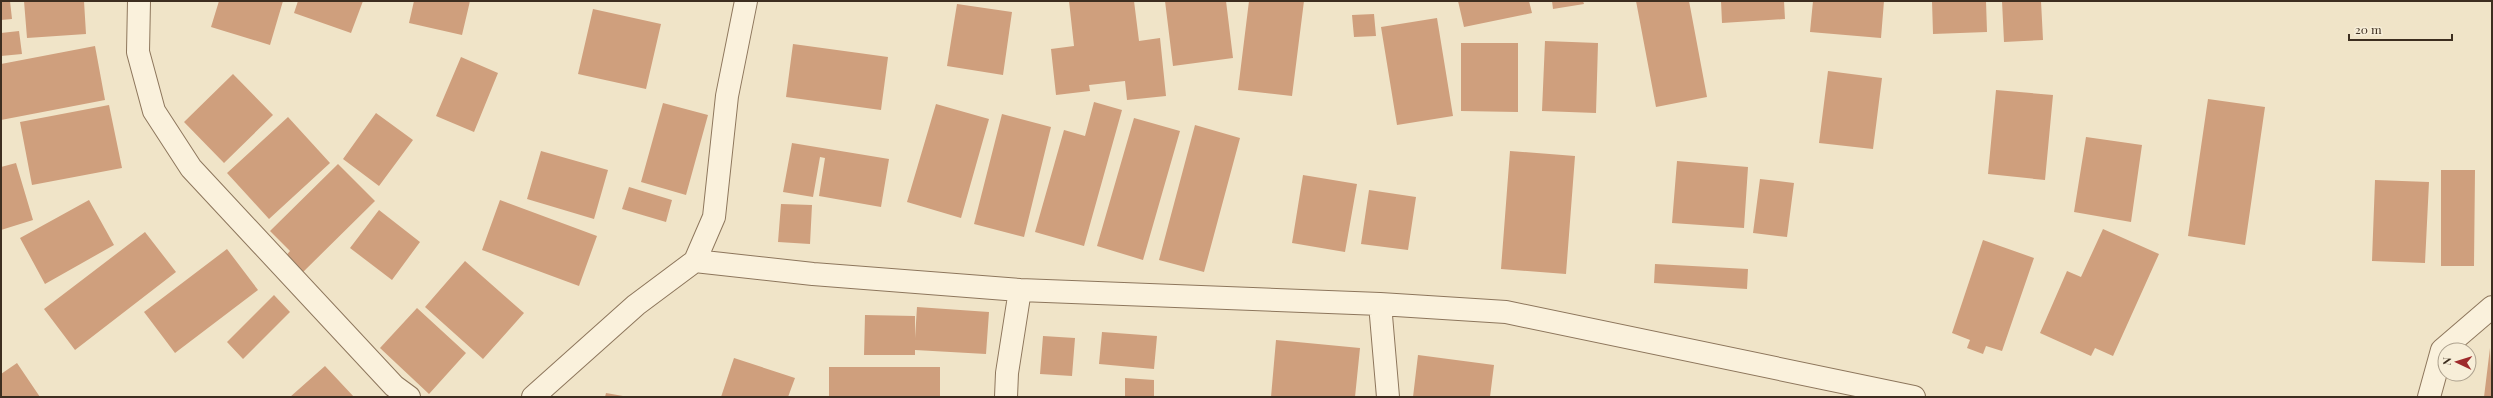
<svg xmlns="http://www.w3.org/2000/svg" width="2493" height="398" viewBox="0 0 2493 398" font-family="'Playfair Display',serif">
<rect width="100%" height="100%" fill="#f0e4c8"/>
<path fill="#cf9f7d" d="M1,1H10L12,19L1,20Z
M24,1H84L86,34L27,38Z
M219,1H283L270,45L211,27Z
M298,1H363L351,33L294,13Z
M414,1H470L462,35L409,23Z
M1069,1H1134L1139,41L1160,38L1166,96L1127,100L1125,81L1089,85L1090,91L1056,95L1051,49L1074,46Z
M1165,1H1226L1233,58L1173,66Z
M1249,1H1304L1292,96L1238,90Z
M1458,1H1529L1532,13L1464,27Z
M1552,1H1583L1584,4L1553,9Z
M1636,1H1689L1707,97L1656,107Z
M1721,1H1784L1785,19L1722,23Z
M1813,1H1884L1881,38L1810,32Z
M1932,1H1986L1987,32L1933,34Z
M2002,1H2041L2043,40L2004,42Z
M957,4L1012,12L1003,75L947,66Z
M593,9L661,24L646,89L578,74Z
M1374,14L1376,36L1354,37L1352,15Z
M1437,18L1453,116L1397,125L1381,27Z
M19,31L22,54L1,56V33Z
M1545,41L1598,43L1596,113L1542,111Z
M1461,43H1518V112L1461,111Z
M793,44L888,57L881,110L786,97Z
M95,46L105,100L1,120V64Z
M461,57L498,73L474,132L436,116Z
M1828,71L1882,78L1873,149L1819,143Z
M233,74L273,115L224,163L184,122Z
M1996,90L2053,95L2045,180L1988,174Z
M2208,99L2265,107L2245,245L2188,236Z
M1094,102L1122,110L1084,246L1035,232L1064,130L1085,136Z
M663,103L708,115L686,195L641,182Z
M936,104L989,119L961,218L907,202Z
M109,105L122,168L32,185L20,122Z
M376,113L413,140L379,186L343,159Z
M1002,114L1051,127L1024,237L974,224Z
M288,117L330,163L269,219L227,173Z
M1134,118L1180,131L1143,260L1097,246Z
M1195,125L1240,138L1204,272L1159,260Z
M2086,137L2142,145L2131,222L2074,212Z
M792,143L889,159L881,207L819,196L825,158L820,157L813,197L783,192Z
M541,151L608,170L594,219L527,199Z
M1510,151L1575,156L1566,274L1501,269Z
M1677,161L1748,167L1744,228L1672,223Z
M16,163L33,220L1,230V167Z
M338,164L375,201L299,276L283,259L290,251L270,231Z
M2441,170H2475L2474,266H2441Z
M1303,175L1357,184L1345,252L1292,243Z
M1760,179L1794,183L1787,237L1753,233Z
M2375,180L2429,182L2425,263L2372,261Z
M629,187L672,200L666,222L622,209Z
M1369,190L1416,197L1408,250L1361,244Z
M89,200L114,245L45,284L20,238Z
M500,200L597,236L579,286L482,250Z
M781,204L812,205L810,244L778,242Z
M379,210L420,242L392,280L350,248Z
M2103,229L2159,254L2113,356L2095,348L2091,356L2040,333L2067,271L2081,277Z
M145,232L176,272L75,350L44,309Z
M1983,240L2034,258L2002,351L1986,346L1983,354L1967,348L1970,340L1952,333Z
M227,249L258,290L175,353L144,312Z
M465,261L524,313L483,359L425,307Z
M1655,264L1748,269L1747,289L1654,283Z
M274,295L290,312L243,359L227,342Z
M917,307L989,312L986,354L915,350V355H864L865,315L915,316V338Z
M417,308L466,353L429,394L380,348Z
M1102,332L1157,336L1154,369L1099,364Z
M1043,336L1075,338L1072,376L1040,374Z
M1276,340L1360,348L1355,397H1271Z
M2490,348L2492,397H2484Z
M1418,355L1494,365L1490,397H1413Z
M734,358L795,378L788,397H721Z
M17,363L40,397H1V374Z
M325,366L354,397H290Z
M829,367H940V397H829Z
M1125,378L1154,380V397H1125Z
M606,393L623,396V397H605Z"/>
<g fill="none" stroke-linecap="round" stroke-linejoin="round">
<g stroke="#8d765c" stroke-width="24">
<path id="minor" d="M139,1L138,52L154,111L191,168L394,386L409,397
M695,261L714,217L727,96L746,1
M1380,304L1388,397
M533,397L636,305L695,261L813,274L1020,290L1380,304L1506,312L1914,397
M1006,397L1007,373L1020,290
M2429,397L2442,350L2492,307"/>
</g>
<use href="#minor" stroke="#faf1dc" stroke-width="22"/>
</g>
<rect width="2493" height="398" fill="none" stroke="#3d2e20" stroke-width="4"/>
<g transform="translate(2457 362) rotate(274)"><circle r="19" fill="#f7eed8" stroke="#ada18e"/>
<path d="M0-3L7 15L0 10L-7 15Z" fill="#9e2a2b"/>
<text y="-6" font-size="11" font-weight="bold" text-anchor="middle" fill="#3d2e20">N</text>
</g>
<path d="M2349 34v6h103v-6" fill="none" stroke="#3d2e20" stroke-width="2"/>
<text x="2355" y="34" font-size="12" fill="#3d2e20" stroke="#f7eed8" stroke-width="3" paint-order="stroke">20 m</text>
</svg>
